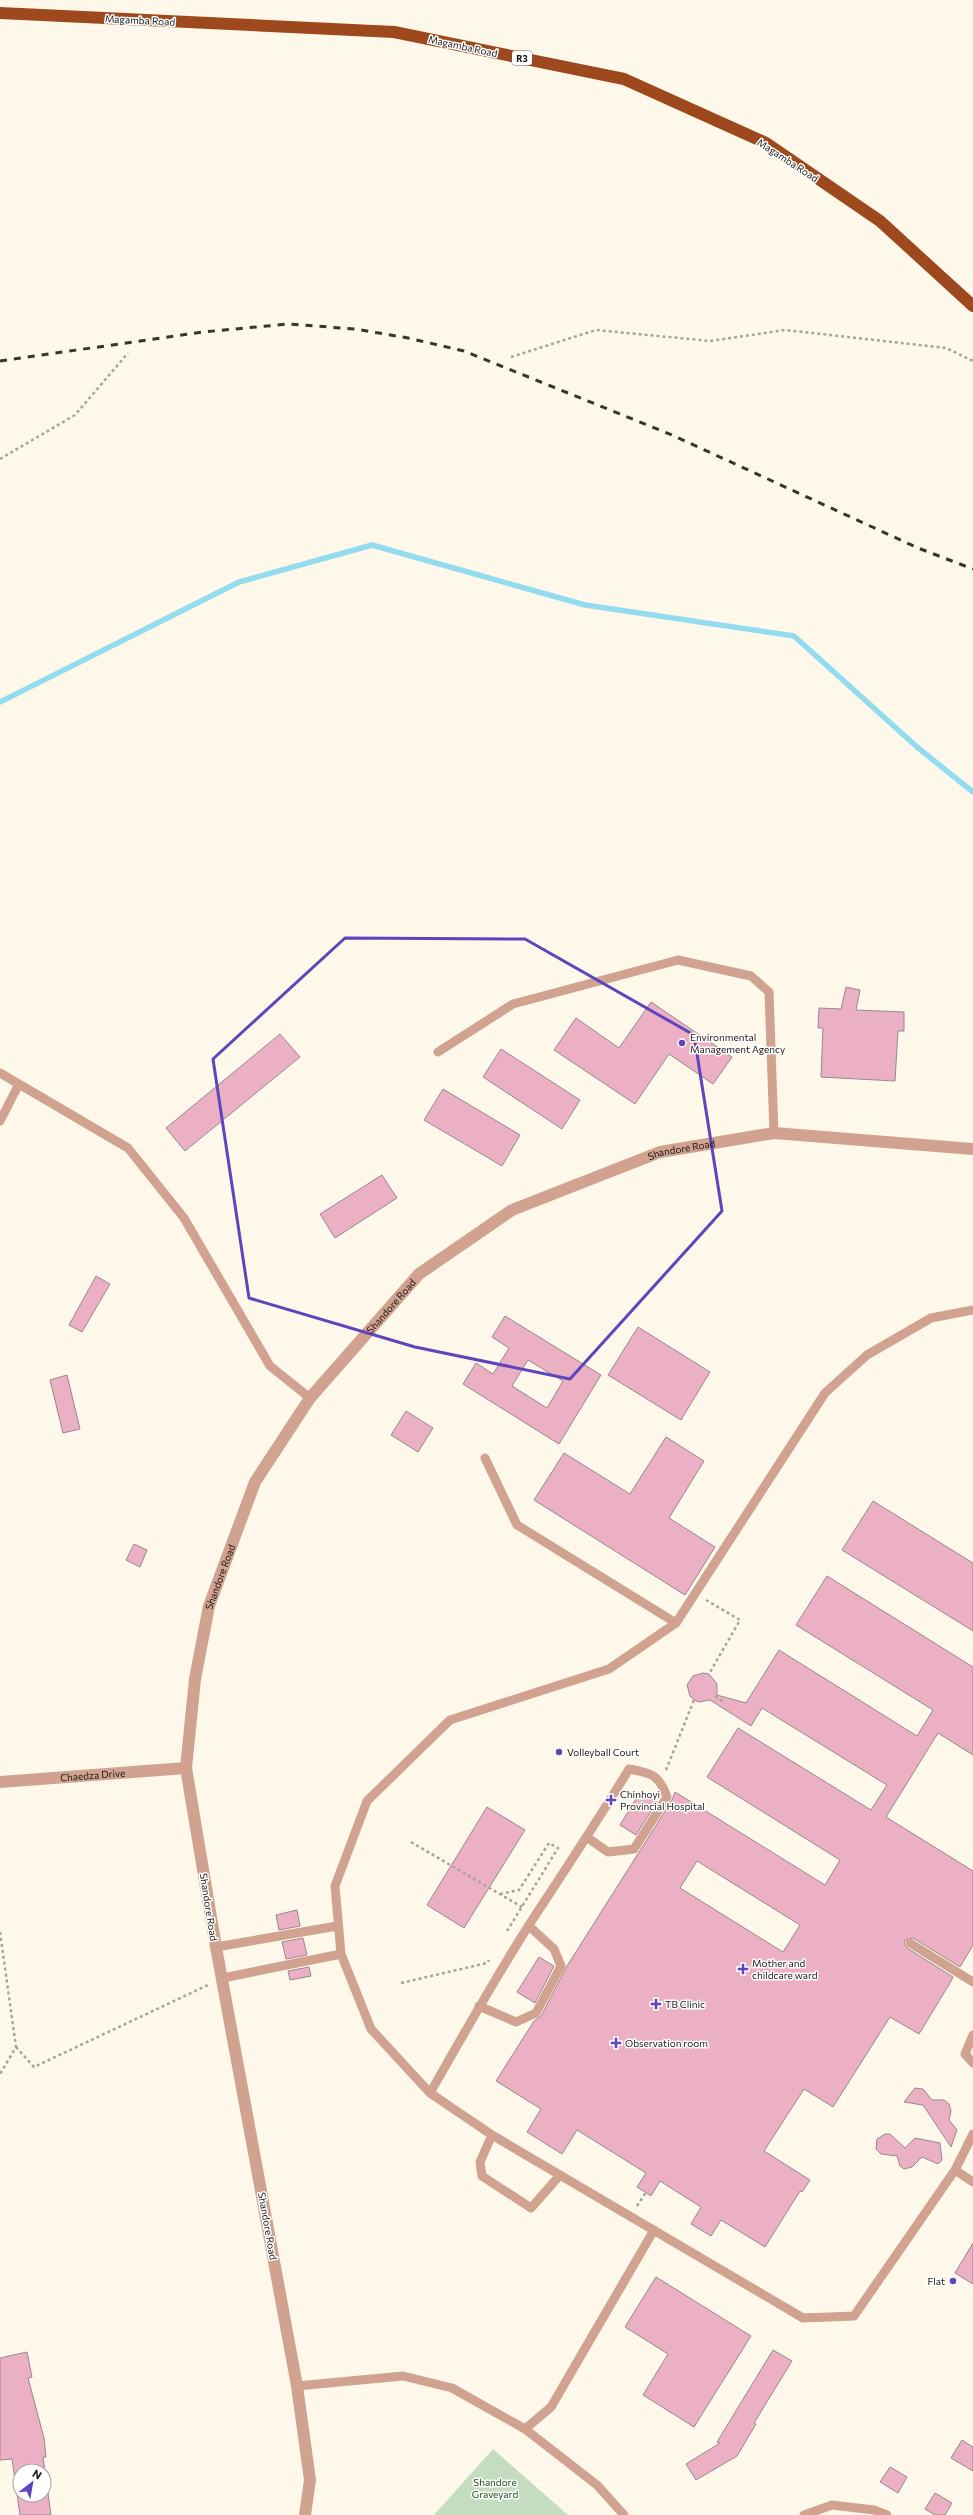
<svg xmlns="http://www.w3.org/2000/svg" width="973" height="2515" viewBox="0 0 973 2515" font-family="Commissioner,sans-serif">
<rect width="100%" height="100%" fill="#fdf8ea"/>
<path fill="#c3ddbe" d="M493,2449L568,2515H434Z"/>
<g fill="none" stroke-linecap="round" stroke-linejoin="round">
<path stroke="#93dbee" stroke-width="5.5" d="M0,702L239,582L372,545L585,605L794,636L917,747L973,792"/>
</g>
<path fill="#ecb0c5" stroke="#97888d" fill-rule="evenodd" d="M846,987L860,990L856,1010L904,1012V1031H898L895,1081L821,1077L823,1028H818L819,1008L841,1009Z
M651,1002L732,1057L713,1084L669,1054L635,1104L554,1050L576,1018L619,1048Z
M280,1034L300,1057L185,1151L166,1128Z
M501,1049L580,1100L562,1129L483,1077Z
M443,1089L520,1135L502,1166L424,1120Z
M382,1175L397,1198L335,1238L320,1214Z
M96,1276L110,1284L82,1332L69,1325Z
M505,1316L601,1375L559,1444L463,1384L476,1363L493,1374L509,1348L492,1337ZM528,1360L563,1381L547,1408L512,1386Z
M638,1327L710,1372L681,1420L608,1375Z
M67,1375L80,1429L63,1433L50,1380Z
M406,1411L433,1428L418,1452L391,1435Z
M666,1437L704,1461L669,1518L715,1547L685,1595L534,1500L564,1453L630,1494Z
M873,1501L973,1563V1631L842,1550Z
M134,1544L147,1550L140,1567L126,1560Z
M827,1576L973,1667V1755L938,1733L886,1817L973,1871V1945L960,1967L913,1938L905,1940L904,1943L907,1948L953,1977L950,1983L919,2034L890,2017L833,2107L804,2089L764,2151L810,2180L802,2192L800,2191L765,2247L721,2220L711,2236L691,2224L701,2207L660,2181L651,2196L637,2187L646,2173L577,2130L562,2154L527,2132L541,2109L496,2081L534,2021L541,2016L567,1966L672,1800L675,1792L825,1885L840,1860L707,1777L738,1728L871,1810L887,1785L762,1708L751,1726L710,1700L699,1702L694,1700L690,1696L687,1685L693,1676L703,1673L709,1674L717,1684V1695L746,1703L779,1650L917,1736L933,1710L796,1625ZM697,1861L800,1925L783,1952L680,1888Z
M640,1792L657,1802L636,1835L620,1825Z
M487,1807L525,1830L464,1928L427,1905Z
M297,1910L300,1926L279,1930L276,1915Z
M303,1938L307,1955L286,1959L282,1942Z
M539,1957L554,1966L535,2003L517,1992Z
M309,1967L311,1976L290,1980L288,1971Z
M915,2088L923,2089L932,2100H944L949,2104L951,2111L949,2120L957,2130L951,2147L923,2105L904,2102Z
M885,2134H890L905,2148L915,2138L940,2143L942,2160L938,2164L922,2157L912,2167L904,2169L900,2166L897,2156L881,2154L876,2149L877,2139Z
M973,2243V2284L955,2273Z
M656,2277L751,2336L694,2427L643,2395L668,2354L625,2327Z
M773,2350L792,2361L754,2423L756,2424L737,2456L696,2480L686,2464L720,2443L717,2442Z
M27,2352L32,2377L28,2378L44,2438L46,2457H43L51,2515H20L12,2459L0,2460V2358ZM20,2471H44V2495H20Z
M962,2440L973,2447V2471L951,2458Z
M890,2467L907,2477L898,2493L880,2482Z
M935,2493L952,2503L945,2515H935L925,2509Z"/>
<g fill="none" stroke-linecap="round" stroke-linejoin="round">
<path stroke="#a8a499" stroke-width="2.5" stroke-dasharray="3 3" stroke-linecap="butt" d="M511,357L596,330L710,341L785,330L946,348L973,361
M0,459L75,415L128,353
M706,1600L740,1620L709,1674
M715,1696L725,1703
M666,1770L694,1700
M411,1842L522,1907
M500,1894L519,1890L549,1843L558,1848L507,1931
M0,1932L16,2047L0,2074
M401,1983L487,1963L489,1960
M16,2047L34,2067L208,1985
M637,2206L646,2192"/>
<path stroke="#d0a28f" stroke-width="9" d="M438,1052L513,1004L678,960L751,976L769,992L774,1133
M0,1073L128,1148L184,1218L270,1366L310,1398
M0,1121L19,1084
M973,1310L931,1318L867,1355L825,1393L676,1623L609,1669L450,1720L367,1801L335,1886L341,1954L371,2029L430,2093L492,2135L803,2318L854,2316L955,2170L973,2134
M485,1458L517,1525L676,1623
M910,1943L973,1982
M216,1947L337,1926
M223,1978L341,1954
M479,2006L516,2022L536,2013L561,1966L554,1949L529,1926
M973,2035L965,2054L973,2063
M430,2093C462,2037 494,1980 529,1925C563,1873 597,1822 629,1769C652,1773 659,1775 667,1797L634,1849L608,1852L588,1838
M492,2135L480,2162L482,2176L531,2208L560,2175
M955,2170L973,2182
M297,2386L403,2376L452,2388L525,2429L597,2485L624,2515
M525,2429L551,2407L654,2230
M804,2515L832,2505L874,2510L887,2515"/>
<g stroke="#d0a28f" stroke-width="12">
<path id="s1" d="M0,1782L186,1768"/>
<path id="s2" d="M305,2515L310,2480L297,2386L216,1947L186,1768L195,1679L209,1606L255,1482L310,1398L419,1274L512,1210L660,1152L774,1133L973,1149"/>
</g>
<path stroke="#9e491d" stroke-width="12" d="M0,13L394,32L624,79L766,143L880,221L973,306"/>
<path stroke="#38352f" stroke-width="3" stroke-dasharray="7 7" stroke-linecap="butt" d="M0,361L203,332L288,324L355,329L408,338L464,351L672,435L918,548L973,569"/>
</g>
<path fill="none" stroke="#5e44bd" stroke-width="3" stroke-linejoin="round" d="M345,938L525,939L694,1035L722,1211L570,1379L415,1347L249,1298L213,1059Z"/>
<g fill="#5e44bd" stroke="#fff" stroke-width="1.5">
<circle cx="682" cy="1043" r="4"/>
<circle cx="559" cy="1752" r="4"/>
<path d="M609 1794h4v4h4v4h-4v4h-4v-4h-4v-4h4z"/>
<path d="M741 1963h4v4h4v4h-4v4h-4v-4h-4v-4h4z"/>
<path d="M654 1998h4v4h4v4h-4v4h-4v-4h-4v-4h4z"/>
<path d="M614 2037h4v4h4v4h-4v4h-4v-4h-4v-4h4z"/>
<circle cx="953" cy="2281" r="4"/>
</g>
<g text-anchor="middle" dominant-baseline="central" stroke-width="3" stroke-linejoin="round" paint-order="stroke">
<rect fill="#fff" stroke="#605f5b" stroke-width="1" x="512" y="51" width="20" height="14" rx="3"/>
<g font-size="9" font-weight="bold" fill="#1c1a15">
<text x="522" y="58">R3</text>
</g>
<g font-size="10" fill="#1c1a15" stroke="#fff">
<text transform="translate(140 20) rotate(3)">Magamba Road</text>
<text transform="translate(463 46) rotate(12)">Magamba Road</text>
<text transform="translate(788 160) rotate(33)">Magamba Road</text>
<text stroke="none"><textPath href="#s2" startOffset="1613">Shandore Road</textPath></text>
<text stroke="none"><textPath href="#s2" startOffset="1277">Shandore Road</textPath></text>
<text stroke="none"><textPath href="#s2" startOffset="953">Shandore Road</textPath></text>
<text stroke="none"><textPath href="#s1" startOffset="93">Chaedza Drive</textPath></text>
<text transform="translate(209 1907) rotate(81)">Shandore Road</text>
<text transform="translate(268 2226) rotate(80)">Shandore Road</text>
</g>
<g font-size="10" fill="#1c1a15" stroke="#fff" text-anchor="start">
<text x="690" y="1037">Environmental<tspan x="690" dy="12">Management Agency</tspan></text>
<text x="567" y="1752">Volleyball Court</text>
<text x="620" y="1794">Chinhoyi<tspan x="620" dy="12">Provincial Hospital</tspan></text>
<text x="752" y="1963">Mother and<tspan x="752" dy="12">childcare ward</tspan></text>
<text x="665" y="2004">TB Clinic</text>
<text x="625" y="2043">Observation room</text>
<text x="945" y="2281" text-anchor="end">Flat</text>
</g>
<g font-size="10" fill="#1a4e12" stroke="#fff">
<text x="495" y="2482">Shandore<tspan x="495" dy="12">Graveyard</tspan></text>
</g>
</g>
<g transform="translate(32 2483) rotate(31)"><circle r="19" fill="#ffffff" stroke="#a4a3a1"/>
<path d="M0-3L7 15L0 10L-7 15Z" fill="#5e44bd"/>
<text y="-6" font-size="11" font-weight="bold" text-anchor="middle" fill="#1c1a15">N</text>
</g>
</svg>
